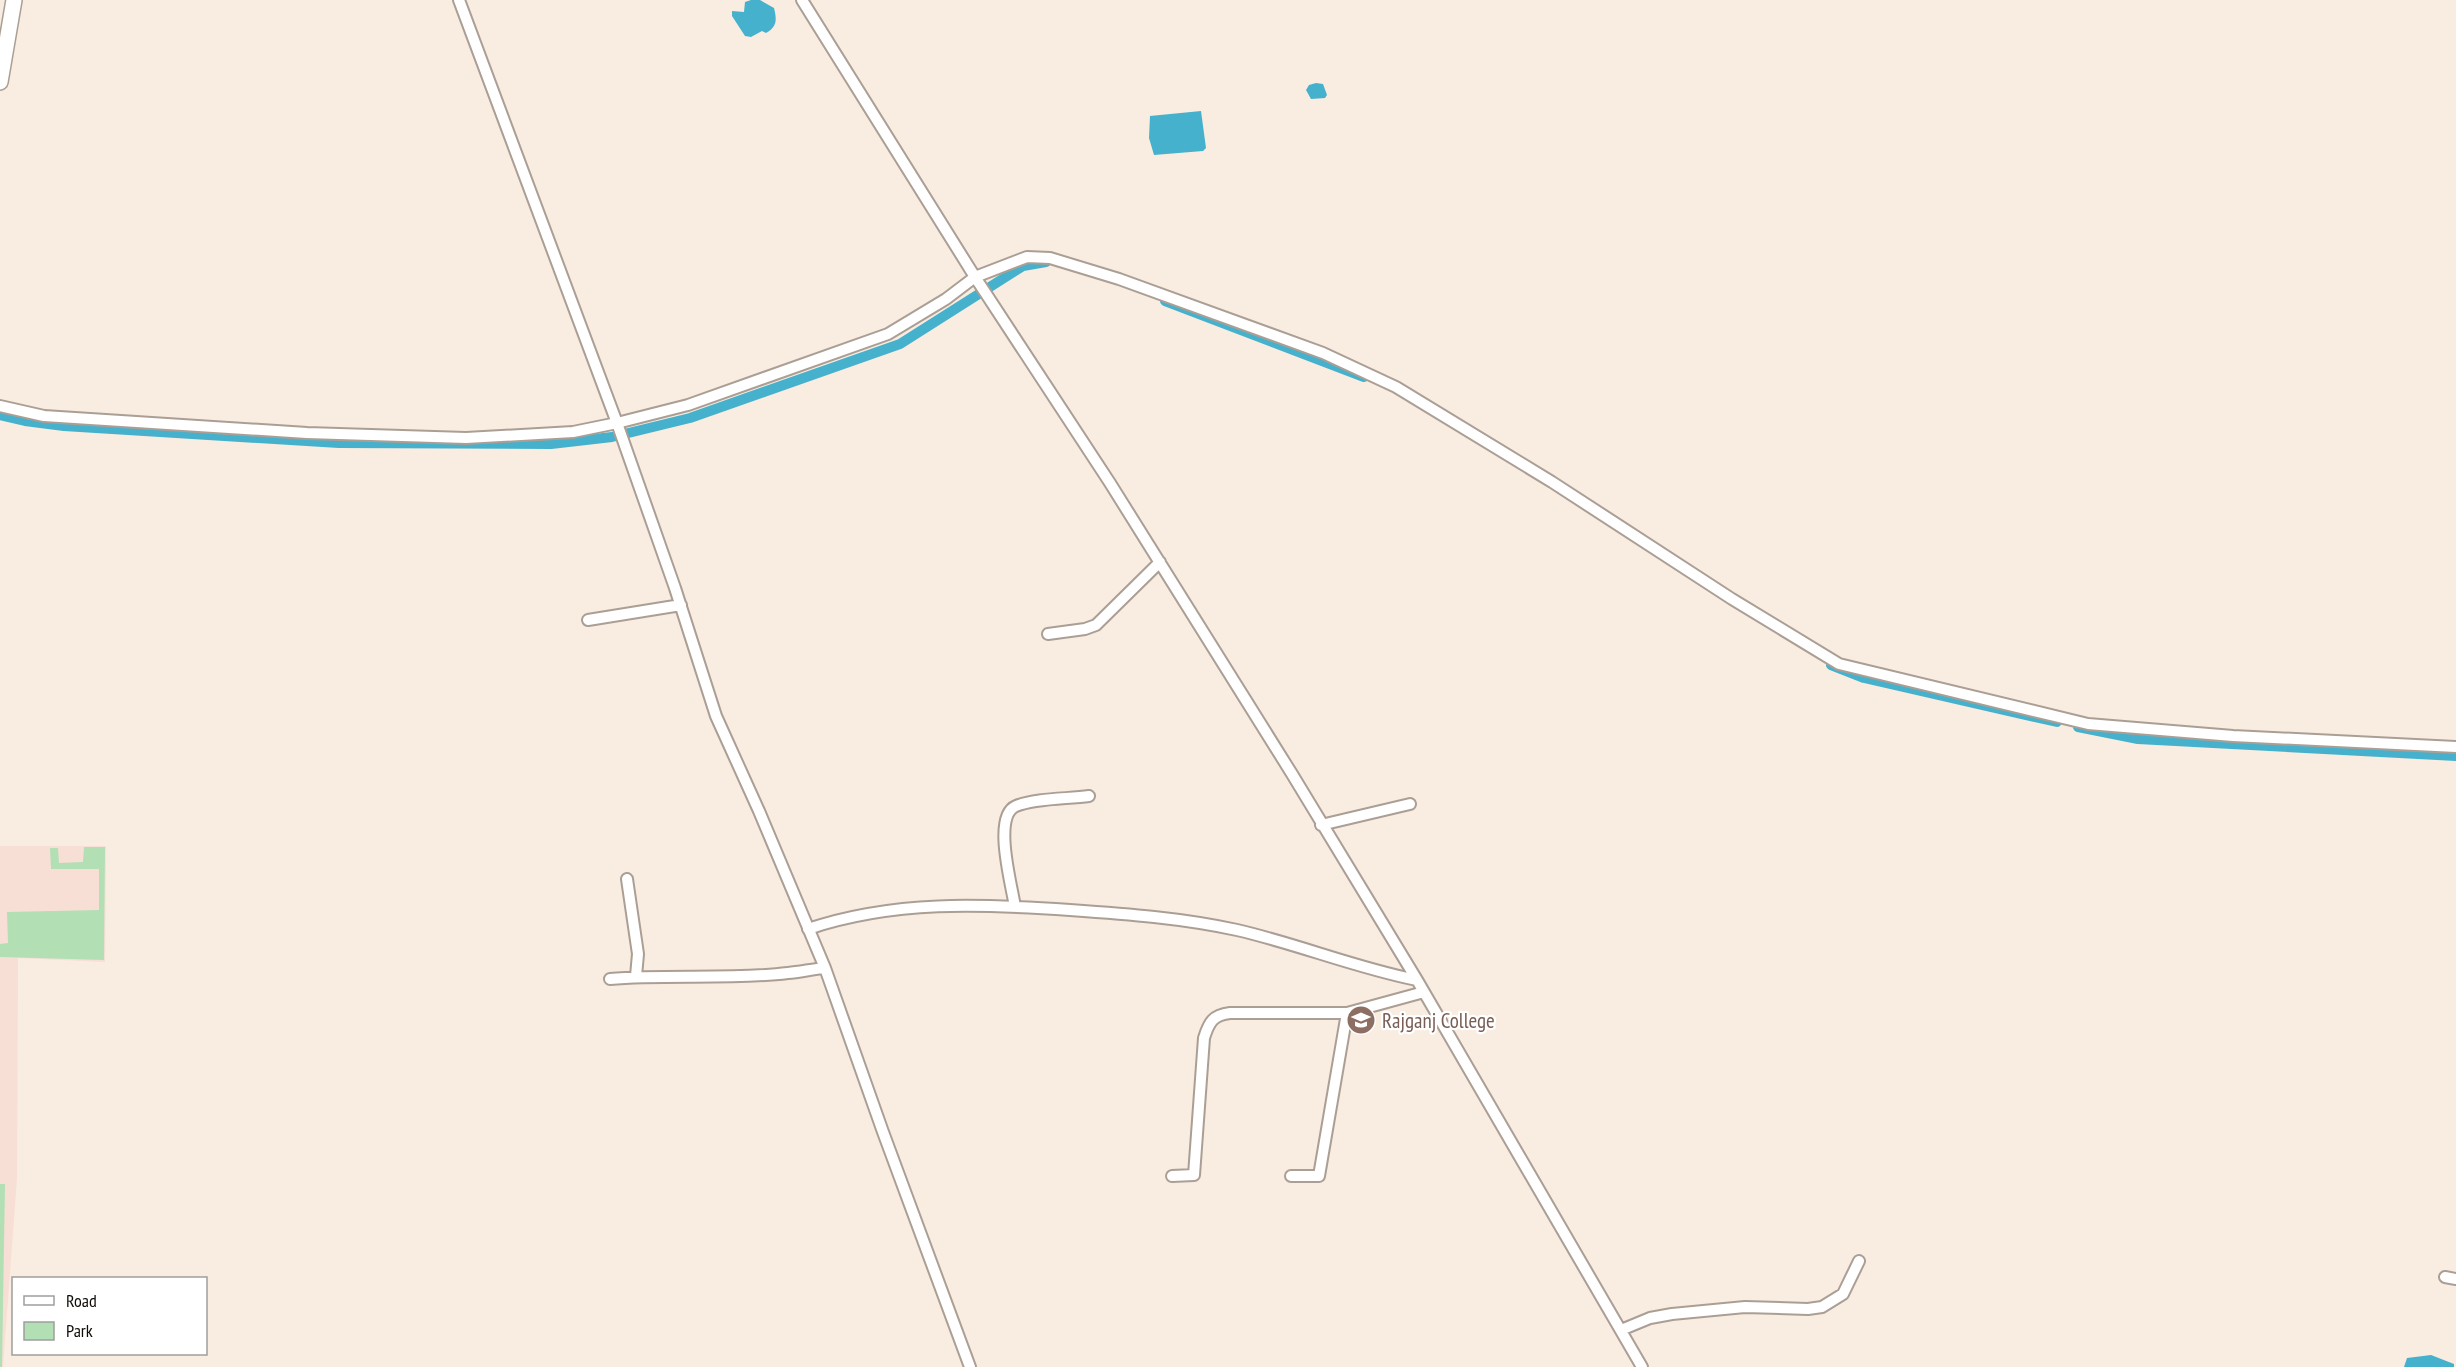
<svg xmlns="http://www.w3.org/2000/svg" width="2456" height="1367" viewBox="0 0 2456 1367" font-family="'PT Sans Narrow',sans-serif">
<rect width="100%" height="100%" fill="#f9ece1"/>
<path fill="#f7dfd5" d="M0,846H106L105,962L18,958L17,1178L3,1367H0Z"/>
<path fill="#b2dfb4" d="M84,847H105L104,960L0,957V944L8,943L7,912L99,910V869H51L50,848H58L59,863L83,862Z
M0,1184H5L2,1367H0Z"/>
<path fill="#46b1cc" d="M751,0H760L774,8C777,20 777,27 766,33L762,31L751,37L745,36L732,16V11L744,12L745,2Z
M1316,83L1323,84L1327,95L1325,98L1311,99L1306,90L1309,85Z
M1201,111L1206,148L1203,151L1154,155L1149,138L1150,116Z
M2431,1355L2454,1364V1367H2404L2407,1358Z"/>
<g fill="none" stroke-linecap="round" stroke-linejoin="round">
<path stroke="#46b1cc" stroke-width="10" d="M1165,301L1364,377
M0,415L25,421L64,426L339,443L551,444L612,437L690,418L900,344L1023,266L1046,262
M1831,665L1864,678L2057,722
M2078,727L2138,739L2456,756"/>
<g stroke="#ab9f95" stroke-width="14">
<path id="minor" d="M459,0L617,423L675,588L716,716L759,811L825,968L883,1132L970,1367
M802,0L975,277L1110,483L1292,774L1417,980L1642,1367
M0,406L44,416L307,433L466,438L573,432L617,423L688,405L888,334L946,299L975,277L1027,257L1050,258L1119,279L1323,353L1396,387L1552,482L1732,599L1839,664L2088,724L2233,736L2456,747
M588,620L681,605
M1048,634L1085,629L1096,625L1160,562
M1321,825L1410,804
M627,879L638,954L636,976
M1015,907C1012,886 992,816 1016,806C1036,798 1068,799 1089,796
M808,929C894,900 981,904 1070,910C1127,914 1182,918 1237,930C1298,944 1356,968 1417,980
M610,979C669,974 729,980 788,973C800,972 813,969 825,968
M1172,1176L1194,1175L1204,1038C1209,1022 1213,1015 1230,1013H1347
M1291,1176H1319L1347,1013L1424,992
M2445,1277L2456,1279
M1621,1330L1650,1318L1672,1314L1745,1307L1808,1309L1822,1307L1843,1294L1859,1261"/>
</g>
<g stroke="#ab9f95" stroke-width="18">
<path id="highway" d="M0,82L14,0"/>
</g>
<use href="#minor" stroke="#fff" stroke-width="10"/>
<use href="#highway" stroke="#fff" stroke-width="15"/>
</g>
<defs>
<g id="university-disc" transform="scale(1.5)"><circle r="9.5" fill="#8d6e63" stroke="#fff"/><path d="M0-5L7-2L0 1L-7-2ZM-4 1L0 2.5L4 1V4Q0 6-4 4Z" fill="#fff"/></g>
</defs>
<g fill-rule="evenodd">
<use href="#university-disc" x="1361" y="1020"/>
</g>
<g text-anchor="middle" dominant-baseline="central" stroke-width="4.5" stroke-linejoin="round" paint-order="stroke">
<g font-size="21" fill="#785e54" stroke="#fff" text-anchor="start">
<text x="1382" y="1020">Rajganj College</text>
</g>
</g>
<rect x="12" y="1277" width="195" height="78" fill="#ffffff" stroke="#9f9e9c" stroke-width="1.5"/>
<rect x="24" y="1296" width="30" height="9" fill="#ffffff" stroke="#9f9e9c" stroke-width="1.5"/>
<text x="66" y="1307" font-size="18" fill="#100c08">Road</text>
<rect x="24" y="1322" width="30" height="18" fill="#b2dfb4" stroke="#9f9e9c" stroke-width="1.5"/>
<text x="66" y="1337" font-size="18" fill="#100c08">Park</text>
</svg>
